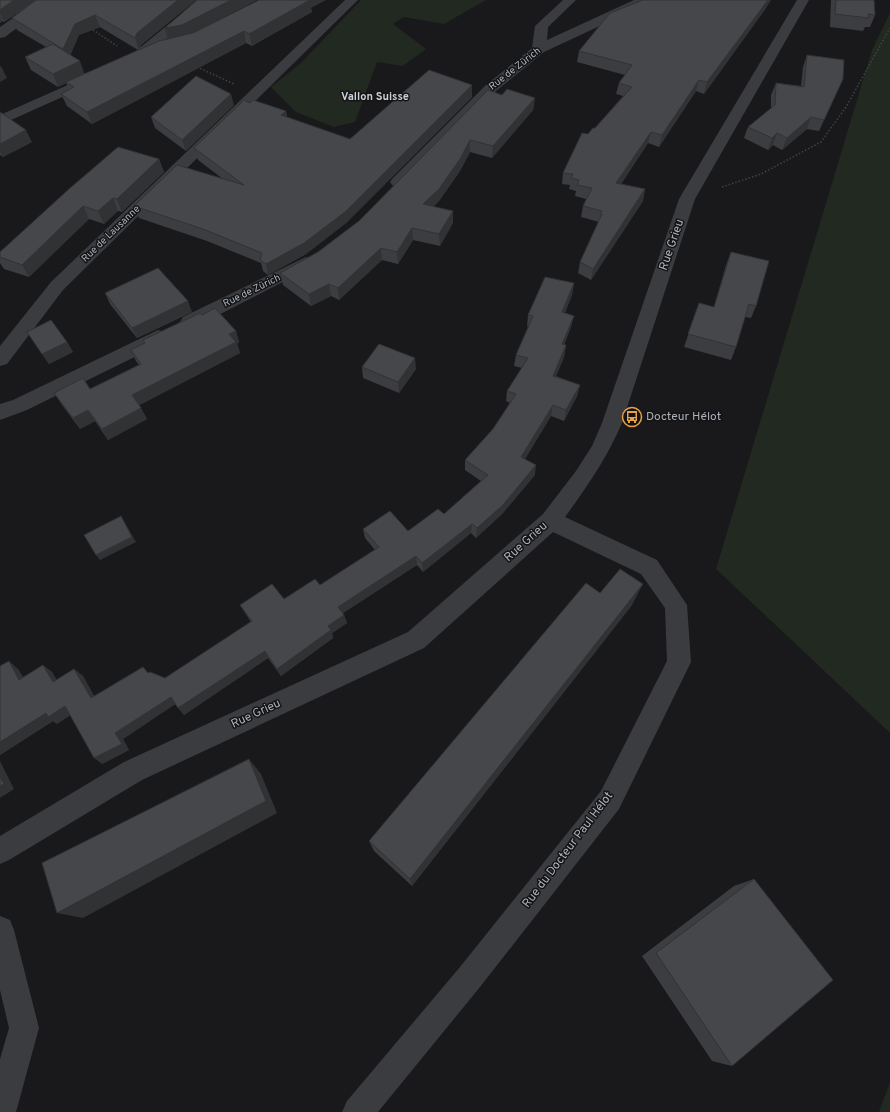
<svg xmlns="http://www.w3.org/2000/svg" width="890" height="1112" viewBox="0 0 890 1112" font-family="Overpass,sans-serif">
<rect width="100%" height="100%" fill="#19191b"/>
<path fill="#212921" d="M361,0H486L444,24L404,17L393,24L426,49L403,66L377,62L355,122L334,127L296,112L271,87L301,63Z
M890,13V733L716,569L872,50Z
M890,1082V1112H879Z"/>
<g fill="none" stroke-linecap="round" stroke-linejoin="round">
<path stroke="#404347" stroke-width="1.5" stroke-dasharray="1.5 2" stroke-linecap="butt" d="M90,28L117,46
M197,67L234,84
M722,187L761,174L821,142L846,107L890,28"/>
<path fill="#3a3c40" fill-rule="evenodd" d="M39,0H54L5,37L0,38V27Z
M198,0H212L141,61H131L129,58L131,55Z
M345,0H358L63,290L7,364L0,366V346L51,282Z
M563,0H576L548,27L547,40L634,0H650L649,3L544,52L496,91L404,185L398,187L392,185L390,182L392,179L486,85L532,48L535,26Z
M797,0H809L695,199L622,423C607,458 587,487 565,517L657,560L687,605L691,662L619,809L480,987L378,1112H342L347,1101L460,967L601,791L667,661L665,608L641,574L553,532L424,648L142,780L9,860L0,864V836L124,762L408,632L543,514L576,471L592,446L602,423L679,199Z
M95,73L100,74L102,77L100,80L0,125V115Z
M306,257L312,259L315,263L312,267L195,327L189,328L183,327L180,322L183,317Z
M158,330L165,332L167,337L165,342L27,410L0,420V404L13,400Z
M0,916L10,920L14,930L39,1028L16,1112H0V1059L9,1028L0,990Z"/>
</g>
<path fill="#3c3d40" fill-rule="evenodd" d="M0,0H196L141,45L139,49L168,39L257,0L191,34L311,8L312,12L252,46L246,43L92,124L67,106L61,94L69,90L66,83L58,87L31,70L25,57L46,47L17,30L12,18L27,7L4,22L2,21L0,23ZM100,27L138,50L85,74L70,55L79,35Z
M831,0H874L875,15L870,27H865L863,31L830,27Z
M766,8L704,94L696,91L659,147L648,143L621,184L645,189L643,201L591,280L578,273L580,262L599,222L581,217L583,206L586,199L575,196L576,191L569,189L570,185L562,184L563,173L588,134L595,128L623,96L616,94L619,83L625,75L577,62L579,51Z
M807,55L843,79L819,131L807,129L782,150L773,145L768,150L744,138L748,127L771,108V95L776,83L801,86L803,67Z
M472,85V97L346,223L306,254L268,275L263,271L261,263L207,241L139,218L134,206L223,179L198,160L194,148L250,103L286,111L287,117L350,139Z
M502,95L535,98L533,110L492,158L470,152L460,171L439,201L434,206L453,223L440,246L413,240L398,264L382,260L339,300L331,296L311,306L283,285L280,273L318,252L359,221Z
M234,105L186,151L155,128L151,117Z
M0,112L32,142L3,157L0,155Z
M159,159L164,172L122,212L118,211L104,224L89,219L29,277L4,269L0,263V252Z
M731,252L756,306L751,318L745,317L736,347L731,360L684,347L699,303L714,307L726,265Z
M574,283L572,295L565,313L571,327L564,345H566L564,357L556,376L580,385L577,396L564,421L551,416L525,459L535,475L502,514L476,538L471,533L423,572L417,565L343,613L344,615L347,623L332,633L333,638L281,676L268,658L184,715L175,704L123,739L129,750L102,764L70,715L57,724L53,721L0,755V666L18,669L23,677L43,665L52,672L56,680L74,669L83,676L94,696L149,673L165,678L251,622L245,613L240,605L284,599L320,585L375,550L365,538L363,529L408,531L444,514L481,481L465,470V460L493,429L510,403L506,401L507,391L522,368L514,366L516,355L529,327L527,326L528,315Z
M105,293L192,312L137,338L110,304Z
M202,315L236,331L239,342L237,344L240,353L139,405L147,419L108,440L95,421L80,429L62,405L54,393L90,389L139,365L136,361L131,350L144,343L143,340Z
M27,332L67,342L73,352L49,364Z
M362,367L416,369L399,393L363,378Z
M600,593L632,605L412,886L374,851L369,841Z
M754,879L732,1066L712,1061L642,956L734,886Z"/>
<path fill="#313234" d="M14,0H36L4,22L0,13V10Z
M178,0H196L141,45L139,50L135,38L137,33Z
M231,0H257L185,37L168,40L165,28Z
M305,0H326L311,8L312,12L252,46L249,34Z
M768,0H771L766,8L704,94L707,82Z
M95,15L100,27L79,35L68,61L63,49L75,24Z
M0,16L2,21L0,23Z
M244,31L246,43L92,124L87,112Z
M80,61L85,75L66,82V83L58,87L53,74Z
M1,66L7,78L0,82V67Z
M699,80L696,91L659,147L662,135Z
M472,85V97L346,223L306,254L268,275L266,264Z
M231,94L234,105L186,151L182,140Z
M535,98L533,110L492,158L493,146Z
M286,111L288,122L281,115Z
M811,117L807,129L782,150L787,138Z
M26,130L32,142L3,157L0,152V144Z
M651,132L648,143L614,195L616,183Z
M777,133L773,145L768,150L772,138Z
M470,140V152L460,171L439,201L424,216L423,204Z
M159,159L164,172L122,212L117,199Z
M645,189L643,201L591,280L593,269Z
M113,198L118,211L104,224L98,211Z
M83,206L89,219L29,277L22,265Z
M453,211V223L440,246L439,234Z
M412,228L413,240L398,264L397,252Z
M381,248L382,260L339,300L338,288Z
M574,283L572,295L560,324L562,312Z
M329,284L331,296L311,306L309,294Z
M188,301L192,312L137,338L132,328Z
M574,316L571,327L560,355L562,344Z
M236,331L239,342L237,344L240,353L138,406L132,395L229,334Z
M67,342L73,352L49,364L42,354Z
M566,345L564,357L552,386L553,376Z
M415,358L416,369L399,393L398,382Z
M580,385L577,396L564,421L566,410Z
M553,405L551,416L520,467L521,457Z
M141,408L147,419L108,440L102,429Z
M88,410L95,421L80,429L73,418Z
M536,465L535,475L502,514L476,538L477,528Z
M121,516L136,542L100,560L96,555Z
M472,524L471,533L423,572L422,563Z
M416,556L417,565L340,615L338,607Z
M643,584L632,605L412,886L410,879Z
M344,615L347,623L332,633L333,638L281,676L277,669L328,626Z
M265,651L268,658L184,715L178,708Z
M9,661L18,669L28,687L19,680Z
M43,665L52,672L62,689L53,682Z
M74,669L83,676L99,705L91,698Z
M171,697L177,703L123,739L129,750L102,764L94,758L115,733Z
M65,706L74,713L57,724L53,721L0,755V742L46,713Z
M249,759L261,774L277,813L83,918L57,913Z
M0,761L14,789L0,798Z"/>
<path fill="#46474b" stroke="#313234" d="M0,0H14L0,10Z
M36,0H178L137,33L135,38L95,15L75,24L63,49L12,18Z
M197,0H231L182,25L165,28Z
M259,0H310L249,34L244,31L87,112L61,94L74,87L66,82L159,41L193,33Z
M643,0H768L707,82L699,80L662,135L651,132L616,183L645,189L593,269L580,262L602,214H600L602,211L583,206L592,188L577,185L579,180L571,178L573,174L563,173L582,133L588,134L593,128H595L632,87L619,83L632,65L579,51L610,13Z
M836,0H874L875,15L868,14L869,18L835,14Z
M53,44L80,61L53,74L25,57Z
M807,55L844,60L843,79L824,120L811,117L787,138L777,133L772,138L748,127L775,105L776,83L804,87Z
M429,70L472,85L345,212L304,243L266,264L260,260L262,253L203,229L134,206L177,165L244,185L194,148L244,100L250,103L253,100L286,111L281,115L350,139Z
M196,76L231,94L182,140L151,117Z
M507,89L535,98L493,146L470,140L460,159L439,189L423,204L453,211L439,234L412,228L397,252L381,248L338,288L329,284L309,294L280,273L318,252L359,221L488,90L502,95Z
M0,112L26,130L0,144Z
M118,147L159,159L117,199L113,198L98,211L83,206L22,265L0,257V252L69,189Z
M731,252L769,261L756,306L749,304L736,347L688,334L699,303L714,307Z
M158,268L188,301L132,328L105,293Z
M545,277L574,283L562,312L574,316L562,344L566,345L553,376L580,385L566,410L553,405L521,457L536,465L503,505L477,528L472,524L422,563L416,556L338,607L344,615L328,626L331,630L277,669L265,651L178,708L171,697L115,733L122,744L94,758L65,706L48,717L46,713L0,742V666L9,661L19,680L43,665L53,682L74,669L91,698L143,667L148,673L150,672L165,678L252,621L240,605L272,584L284,599L315,579L320,585L379,547L363,529L390,511L408,531L438,509L444,514L488,475L465,460L493,429L516,394L507,391L528,358L516,355L533,316L528,315Z
M215,308L236,331L229,334L236,342L132,395L141,408L102,429L88,410L73,418L54,393L83,378L90,389L141,364L131,350L145,343L143,340L200,313L202,315Z
M51,320L67,342L42,354L27,332Z
M379,344L415,358L398,382L362,367Z
M121,516L132,537L96,555L84,535Z
M620,569L643,584L410,879L369,841L586,583L600,593Z
M249,759L266,801L57,913L42,863Z
M0,777L4,784L0,786Z
M754,879L833,980L732,1066L656,953Z"/>
<defs>
<g id="bus-ring" transform="scale(1)"><circle r="9.5" fill="#141416" stroke="#e9a343" stroke-width="1.5"/><path d="M-5-6H5V4H4V6H2V4H-2V6H-4V4H-5ZM-3.5-4V0h7V-4ZM-3.5 1.2v1.5H-2V1.2ZM2 1.2v1.5H3.5V1.2Z" fill="#e9a343"/></g>
</defs>
<g fill-rule="evenodd">
<use href="#bus-ring" x="632" y="417"/>
</g>
<g text-anchor="middle" dominant-baseline="central" stroke-width="3" stroke-linejoin="round" paint-order="stroke">
<g font-size="10" fill="#acb2ba" stroke="#141416">
<text transform="translate(515 69) rotate(-38)">Rue de Zürich</text>
<text transform="translate(111 234) rotate(-44)">Rue de Lausanne</text>
<text transform="translate(252 291) rotate(-26)">Rue de Zürich</text>
</g>
<g font-size="11" font-weight="bold" fill="#cdd0d6" stroke="#141416">
<text x="375" y="97">Vallon Suisse</text>
</g>
<g font-size="12" fill="#acb2ba" stroke="#141416">
<text transform="translate(672 245) rotate(-71)">Rue Grieu</text>
<text transform="translate(526 542) rotate(-42)">Rue Grieu</text>
<text transform="translate(256 714) rotate(-25)">Rue Grieu</text>
<text transform="translate(568 850) rotate(-53)">Rue du Docteur Paul Hélot</text>
</g>
<g font-size="12" fill="#acb2ba" stroke="#141416" text-anchor="start">
<text x="646" y="417">Docteur Hélot</text>
</g>
</g>
</svg>
